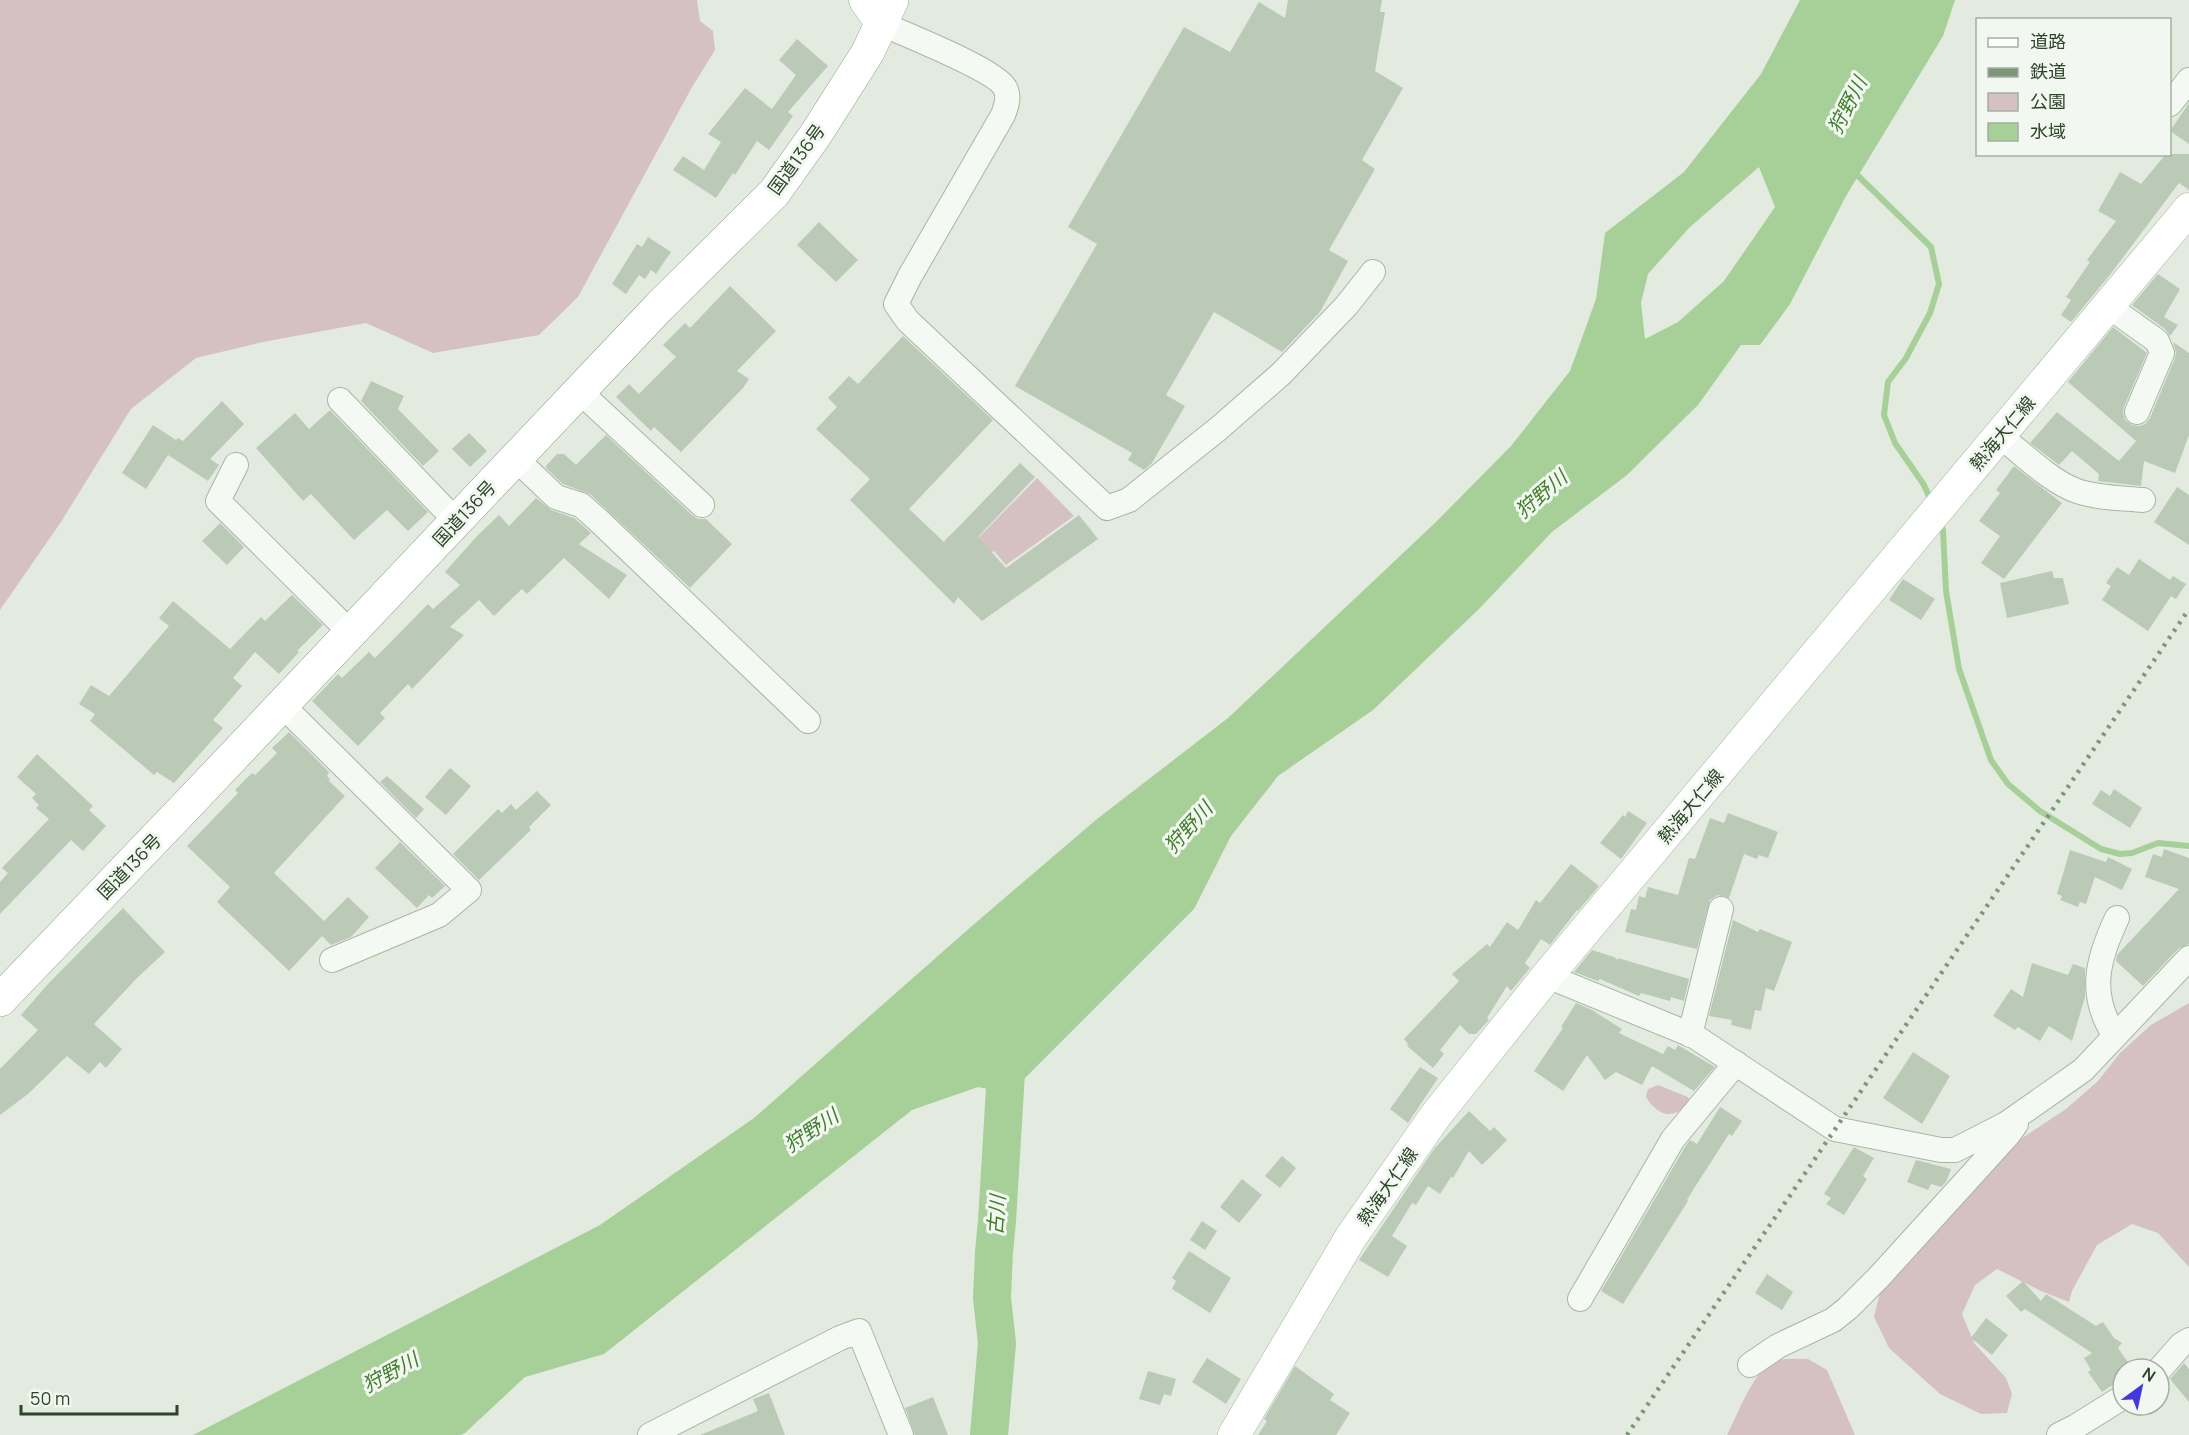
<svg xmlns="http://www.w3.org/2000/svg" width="2189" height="1435" viewBox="0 0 2189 1435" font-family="Manrope,'Noto Sans JP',sans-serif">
<rect width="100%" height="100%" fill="#e3ebe1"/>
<path fill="#d6c1c2" d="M0,0H697L700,21L713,31L715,50L691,89L578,297L539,335L433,353L366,323L263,342L196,358L131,409L61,522L0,610Z
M1037,478L1074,516L1006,565L994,551L972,566L945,540L962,524L978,538Z
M2189,1003V1267L2158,1233L2132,1224L2097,1245L2072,1291L2069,1302L2041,1291L1997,1269L1975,1285L1962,1314L1974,1343L2006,1378L2012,1394L2007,1413L1981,1414L1940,1394L1889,1348L1874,1317L1882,1284L1998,1154L2066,1109L2098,1081L2120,1053L2151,1025Z
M1658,1085L1688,1097L1690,1101L1687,1107C1675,1114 1666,1118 1655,1108C1651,1104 1648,1102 1646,1096L1648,1089Z
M1808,1359L1827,1370L1855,1435H1727C1737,1416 1755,1367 1775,1361C1784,1358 1798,1359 1808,1359Z"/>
<path fill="#a7cf98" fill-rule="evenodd" d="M1800,0H1955L1943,36L1846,196L1790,304L1760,345H1741L1698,405L1627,475L1552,532L1479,609L1373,710L1278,776L1231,836L1194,909L1015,1088L994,1090L978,1087L912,1110L604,1354L525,1377L465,1433L461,1435H193L600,1225L754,1118L973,925L1097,819L1228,718L1436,522L1511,446L1570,371L1596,299L1605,233L1684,172L1761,74ZM1759,167L1775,207L1724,281L1678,322L1645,339L1641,303L1648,274L1689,228Z"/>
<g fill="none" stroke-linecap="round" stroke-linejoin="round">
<path stroke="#a7cf98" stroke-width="6" d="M1852,170L1931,247L1939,284L1930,313L1906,358L1888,382L1884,415L1895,443L1924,485L1931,501
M1940,522L1943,530L1946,591L1959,669L1991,760L2008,784L2040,811L2101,849L2120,854L2132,853L2158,843L2189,846"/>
<path stroke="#a7cf98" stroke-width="38" d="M989,1435L997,1343L992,1298L994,1252L997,1221L1008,1039"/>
</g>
<path fill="#bacab7" d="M1288,0H1382L1380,12H1385L1375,71L1403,88L1362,160L1375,169L1329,250L1348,261L1320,312L1282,352L1214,312L1166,395L1185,406L1152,463L1144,470L1128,460L1132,453L1015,386L1097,244L1068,227L1184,27L1230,52L1259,2L1285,18Z
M797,39L828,66L788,112L793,116L769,150L757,141L735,175L733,173L716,198L673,170L683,156L704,170L721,142L708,134L745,88L772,109L796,75L779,60Z
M2189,103V144L2170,131Z
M2166,154H2189V190L2179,183L2109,276L2071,322L2061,315L2071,300L2066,297L2090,262L2087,260L2116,221L2098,211L2120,172L2141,184Z
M819,222L858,260L836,282L797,245Z
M648,237L671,252L656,274L651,270L645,279L639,275L626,294L612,284L637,244L642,247Z
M2158,274L2180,289L2164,317L2178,325L2170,336L2165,329L2132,305Z
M730,286L776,331L737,371L749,379L743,388L681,452L654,427L651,431L616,397L629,384L639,394L676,357L663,345L685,323L690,328Z
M2113,327L2147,353L2124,407L2123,413L2125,420L2132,425L2139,426L2145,424L2150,418L2175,358L2176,353L2173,342L2189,353V435L2175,473L2144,461L2141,486L2098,481L2099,474L2072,451L2059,465L2030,443L2057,412L2119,461L2136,441L2068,382Z
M903,336L993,420L909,509L944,542L1020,463L1035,477L978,537L1006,568L1079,515L1098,539L982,621L958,597L954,604L850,500L870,479L816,429L837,407L828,398L849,376L858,384Z
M371,381L404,396L398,409L439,451L423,466L361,401Z
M222,401L244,424L210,459L219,465L208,481L168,455L146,489L122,473L153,425L176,440L178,438L183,441Z
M330,410L428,512L408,531L387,510L354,540L311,494L303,501L256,448L295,413L309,429Z
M469,433L487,451L470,467L452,449Z
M606,435L692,515L698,519H706L732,544L690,588L590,494L563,484L545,467L557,454H564L576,465Z
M2014,466L2062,503L2004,579L1981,563L2000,536L1979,521L2000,493L1996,490Z
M2177,487L2189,495V545L2154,522Z
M536,498L551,510L574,518L591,533L579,544L627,575L609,599L564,558L527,594L522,589L494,616L479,600L450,627L464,635L412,689L408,684L380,713L385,718L358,746L312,701L338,674L342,678L369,652L375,658L428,604L433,609L460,585L445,572L478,535L499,515L509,526Z
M220,523L244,547L227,565L202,541Z
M2139,559L2170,580L2173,576L2186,584L2176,599L2171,596L2148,631L2102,600L2111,586L2106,583L2117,567L2129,575Z
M2052,571L2054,578H2063L2069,604L2007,618L2000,583Z
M1903,579L1935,599L1921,620L1889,600Z
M292,595L323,625L297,651L299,652L279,674L255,652L233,678L242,686L213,720L223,728L174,783L157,772L154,775L90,721L95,714L79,704L91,685L109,696L169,626L159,618L173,601L230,649L261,617L265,621Z
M289,732L329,772L327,776L330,779L329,781L345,796L274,873L324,921L348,897L369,917L351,937L331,945L322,936L289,971L217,902L230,887L187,846L238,793L235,790L252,773L255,775L277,753L272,748Z
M37,754L93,806L89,810L106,826L83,851L71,840L0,914V882L8,873L2,868L49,819L36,808L39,805L32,798L36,794L17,777Z
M450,768L471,786L446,815L425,797Z
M387,776L424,809L416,818L380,782Z
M2114,789L2142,808L2130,828L2092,804L2101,790L2110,796Z
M537,791L551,805L529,827L531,830L479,880L453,854L498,809L502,813L511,804L516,810Z
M1628,811L1647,823L1621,859L1600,843L1623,815L1625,817Z
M1728,813L1778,832L1768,858L1759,855L1757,859L1744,854L1729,898L1718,895L1710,900L1697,949L1625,932L1631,909L1636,910L1639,896L1645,898L1648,887L1678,895L1689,858L1695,859L1710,818L1724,823Z
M400,842L445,886L432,898L429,895L417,908L375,868Z
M2164,849L2189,858V944L2179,948L2143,986L2116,961L2117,955L2179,889L2145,877L2153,854L2162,857Z
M2070,850L2106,862L2108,857L2132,869L2122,890L2095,877L2086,904L2080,902L2078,907L2060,900L2062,896L2057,894Z
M1571,864L1599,886L1578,911L1577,910L1550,945L1541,939L1525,963L1530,968L1511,991L1507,986L1487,1018L1489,1020L1476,1034H1469L1460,1025L1440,1050L1444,1054L1433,1068L1407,1046L1408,1044L1404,1039L1459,981L1452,974L1487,944L1490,947L1507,922L1518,930L1536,900L1540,903Z
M123,908L165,952L136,979L94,1024L122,1049L106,1068L100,1062L89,1074L67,1056L28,1094L0,1115V1069L38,1030L21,1015L48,984Z
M1733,920L1758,932L1760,929L1792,942L1774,991L1766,988L1761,1011L1755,1010L1751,1030L1731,1025L1732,1020L1709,1016Z
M1592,950L1614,957L1618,960V958L1689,979L1684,1001L1671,997L1670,1001L1641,993L1639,996L1600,979L1598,981L1574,972Z
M2032,963L2068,975L2073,964L2085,968V997L2072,1041L2049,1026L2040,1041L2018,1027L2015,1030L1993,1016L2011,989L2023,997Z
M1576,1003L1592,1010L1622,1029L1619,1033L1663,1054L1668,1046L1675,1050L1678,1045L1715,1067L1694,1091L1652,1066L1642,1085L1616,1072L1605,1080L1587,1055L1563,1091L1534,1071L1563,1028L1561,1027Z
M1913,1052L1950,1076L1922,1124L1883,1098Z
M1420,1067L1438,1078L1408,1123L1390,1109Z
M1720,1107L1742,1121L1732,1136L1729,1134L1693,1190L1687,1200L1688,1201L1623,1304L1601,1291L1685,1147L1690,1140L1697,1144Z
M1469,1111L1490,1131L1494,1127L1507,1140L1482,1165L1469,1151L1453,1178L1451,1177L1440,1194L1428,1186L1416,1205L1412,1203L1392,1236L1407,1246L1388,1277L1359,1260L1434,1149Z
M1854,1147L1874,1158L1863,1176L1867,1179L1844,1215L1826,1204L1831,1198L1824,1194Z
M1282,1156L1296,1168L1280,1188L1265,1176Z
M1916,1160L1951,1169L1946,1182L1941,1187L1931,1184L1928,1190L1907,1182Z
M1242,1179L1262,1195L1239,1223L1220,1207Z
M1202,1221L1217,1231L1205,1250L1190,1240Z
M1189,1251L1231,1278L1210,1313L1172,1289L1176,1281L1172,1278Z
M1767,1274L1793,1292L1782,1310L1755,1293Z
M2023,1281L2041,1301L2046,1294L2096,1326L2103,1322L2114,1338L2122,1343L2118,1348L2133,1369H2123V1378L2102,1392L2088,1372L2091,1370L2084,1358L2092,1353L2025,1309L2021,1312L2006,1296Z
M1986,1318L2008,1335L1992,1355L1971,1338Z
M1207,1358L1241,1379L1226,1404L1192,1382Z
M2184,1363L2189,1369V1402L2170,1379Z
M1295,1366L1334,1394L1330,1400L1350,1413L1336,1435H1258L1267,1421L1264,1419Z
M1148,1371L1176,1379L1171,1396L1164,1394L1160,1405L1139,1399Z
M769,1393L785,1435H700L758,1411L753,1399Z
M933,1397L948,1435H915L905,1408Z"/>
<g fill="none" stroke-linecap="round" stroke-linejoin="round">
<g stroke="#a8b6a5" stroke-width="26">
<path id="minor" d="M882,24C904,34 996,70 1005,88C1010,97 1006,107 1003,115L910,276L896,304L908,321L1107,508L1129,500L1218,429L1281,374L1347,305L1373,272
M2170,104L2189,80
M2108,306L2157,341L2162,353L2137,412
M579,391L702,505
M340,400L456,521
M2000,436C2022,453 2051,482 2077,491C2098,498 2121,498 2143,500
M515,458L556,497L581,505L598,520L808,721
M236,465L218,501L351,633
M281,704L469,890L439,915L332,960
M1547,976L1694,1036L1835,1129L1941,1150H1955L2006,1124L2083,1070L2189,958
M1690,1035L1721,909
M2115,1036C2088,995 2097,960 2117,918
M1580,1299L1673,1139L1736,1063
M1750,1365L1778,1346L1833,1320L1848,1308L1878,1278L2008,1135L2016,1124
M2159,1370L2181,1345L2189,1340
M650,1435L840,1338L859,1331L901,1435
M2059,1435L2075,1427L2123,1397"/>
</g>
<g stroke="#a4b89f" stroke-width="33">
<path id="major" d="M865,0L882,24
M1234,1435L1351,1237L1436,1115L1547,976L2189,209"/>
</g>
<g stroke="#8ca386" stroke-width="34">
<path id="highway" d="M0,1000L192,800L659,307L774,193L816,134L868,52L892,0"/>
</g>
<use href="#minor" stroke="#f5f9f4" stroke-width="24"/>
<use href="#major" stroke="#fff" stroke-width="32"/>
<use href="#highway" stroke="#fff" stroke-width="33"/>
<path stroke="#7e9778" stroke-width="4.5" stroke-dasharray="3 6" stroke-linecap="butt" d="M1627,1435L2189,609"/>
</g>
<g text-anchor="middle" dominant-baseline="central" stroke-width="6" stroke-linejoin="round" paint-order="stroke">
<g font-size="18" fill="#2c4527" stroke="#f2f8f1">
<text transform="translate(796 159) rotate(-54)">国道136号</text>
<text transform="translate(2002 433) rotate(-50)">熱海大仁線</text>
<text transform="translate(464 513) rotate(-47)">国道136号</text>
<text transform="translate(1690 806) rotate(-50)">熱海大仁線</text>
<text transform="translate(129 866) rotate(-46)">国道136号</text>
<text transform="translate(1387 1186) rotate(-55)">熱海大仁線</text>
</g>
<g font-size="20" font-style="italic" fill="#407e2c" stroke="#f2f8f1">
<text transform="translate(1847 105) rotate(-63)">狩野川</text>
<text transform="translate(1541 494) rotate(-41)">狩野川</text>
<text transform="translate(1188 827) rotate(-48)">狩野川</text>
<text transform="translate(811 1130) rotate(-34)">狩野川</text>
<text transform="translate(996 1215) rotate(-86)">古川</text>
<text transform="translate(390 1372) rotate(-29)">狩野川</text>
</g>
</g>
<rect x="1976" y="18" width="195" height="138" fill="#f2f8f1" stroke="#a3b0a0" stroke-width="1.5"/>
<rect x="1988" y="38" width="30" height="9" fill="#ffffff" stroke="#a3b0a0" stroke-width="1.5"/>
<text x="2030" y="48" font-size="18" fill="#2c4527">道路</text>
<rect x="1988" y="68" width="30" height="9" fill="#7e9778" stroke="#a3b0a0" stroke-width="1.5"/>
<text x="2030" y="78" font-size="18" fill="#2c4527">鉄道</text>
<rect x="1988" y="93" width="30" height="18" fill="#d6c1c2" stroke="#a3b0a0" stroke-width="1.5"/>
<text x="2030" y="108" font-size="18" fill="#2c4527">公園</text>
<rect x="1988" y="123" width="30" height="18" fill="#a7cf98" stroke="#a3b0a0" stroke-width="1.5"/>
<text x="2030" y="138" font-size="18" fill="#2c4527">水域</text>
<g transform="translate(2141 1387) rotate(33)"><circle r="28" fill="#f2f8f1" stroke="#a3b0a0" stroke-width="1.5"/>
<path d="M0-4.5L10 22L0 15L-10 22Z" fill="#4138dd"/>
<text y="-9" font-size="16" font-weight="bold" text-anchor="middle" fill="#2c4527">N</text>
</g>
<path d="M21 1405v9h156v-9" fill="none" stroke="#2c4527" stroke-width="3"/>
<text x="30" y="1405" font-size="18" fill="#2c4527" stroke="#f2f8f1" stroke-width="4.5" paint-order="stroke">50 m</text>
</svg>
